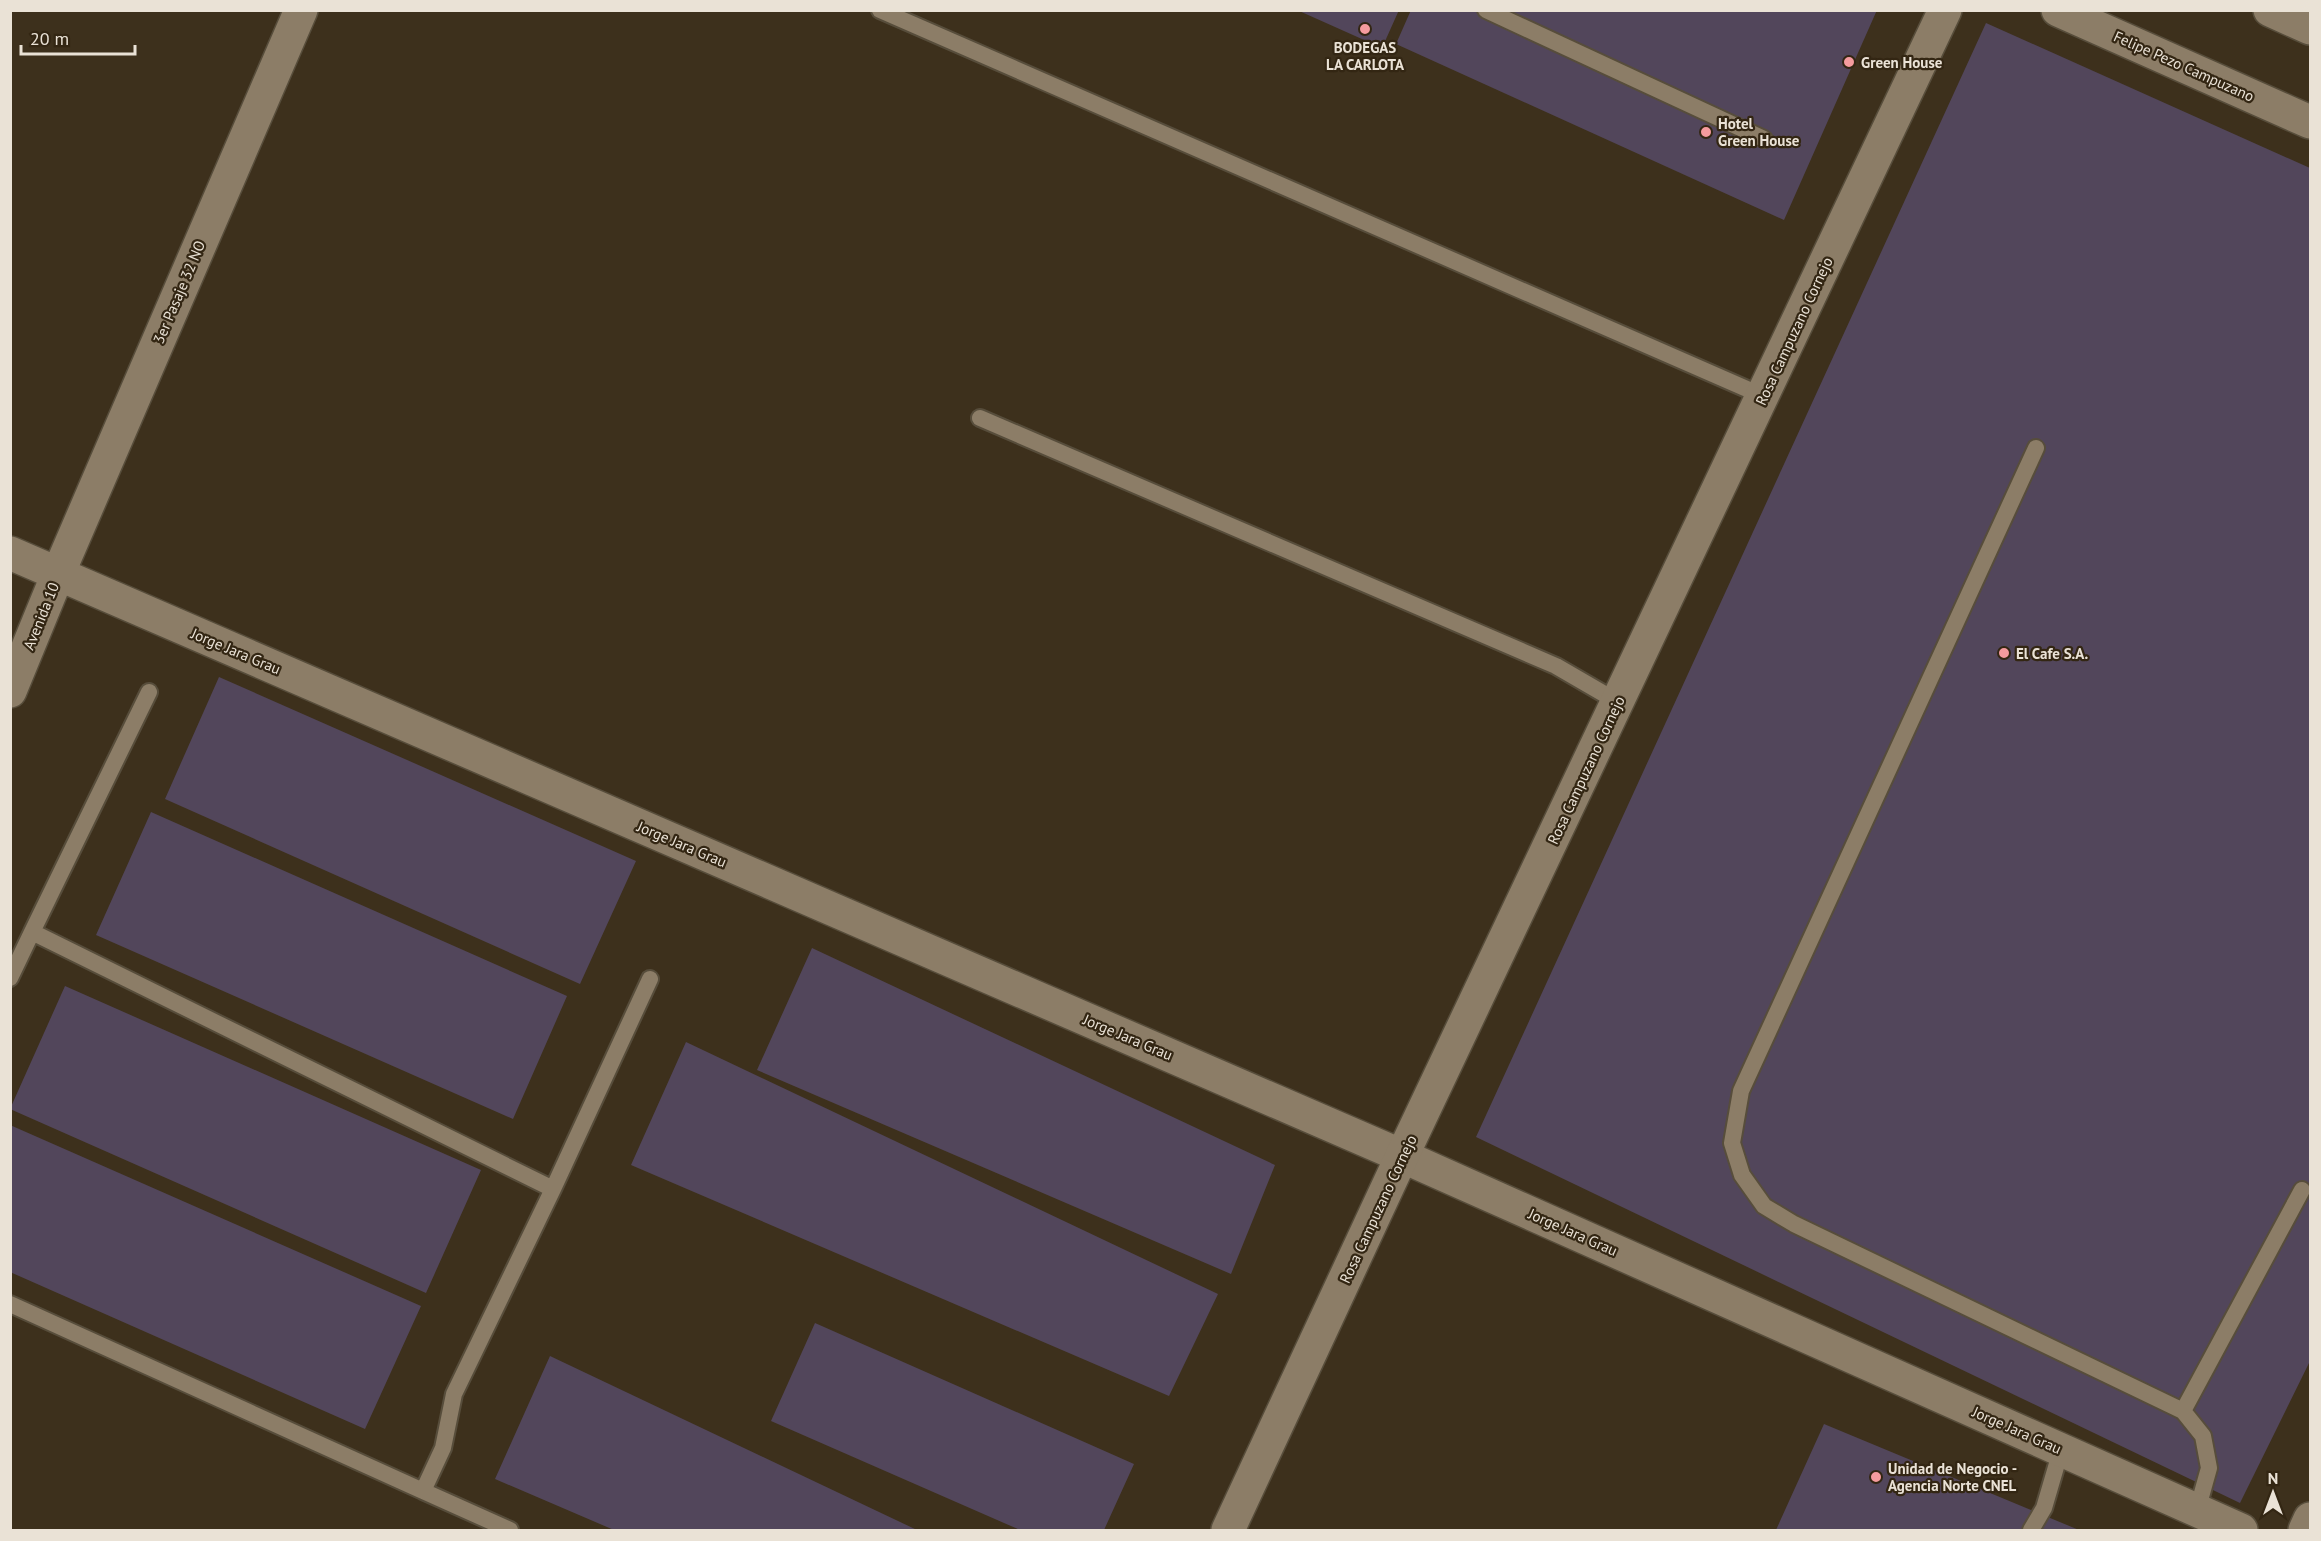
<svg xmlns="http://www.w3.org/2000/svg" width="2321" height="1541" viewBox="0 0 2321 1541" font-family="'PT Sans',sans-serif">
<rect width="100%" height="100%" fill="#3d301c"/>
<path fill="#52465b" d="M1297,10H1399L1382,48Z
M1411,10H1877L1784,220L1396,44Z
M1986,23L2310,168V1361L2240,1503L1476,1137Z
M219,677L636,861L580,984L165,799Z
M151,812L567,996L513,1119L96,935Z
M812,948L1275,1165L1231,1274L757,1070Z
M65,986L481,1170L426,1293L10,1109Z
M686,1042L1218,1294L1169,1396L631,1165Z
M10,1125L421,1306L365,1429L10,1272Z
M815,1323L1134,1464L1104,1530H1020L771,1421Z
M550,1356L917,1530H614L495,1479Z
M1824,1424L2079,1530H1776Z"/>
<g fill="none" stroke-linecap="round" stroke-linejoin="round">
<g stroke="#574d3b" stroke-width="20">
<path id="service" d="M880,10L1763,396
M1486,10L1764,139
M980,418L1556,666L1618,702
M2036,448L1741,1091L1732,1143L1742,1175L1764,1206L1794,1224L2183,1411L2203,1436L2209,1468L2197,1511
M32,932L149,692
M10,978L32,932L553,1189
M10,1304L423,1491
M2183,1411L2302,1190
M510,1530L423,1491L443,1448L454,1394L553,1189L650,979
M2031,1530L2044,1508L2061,1450"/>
</g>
<g stroke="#574d3b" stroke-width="36">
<path id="minor" d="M10,553L1402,1156L2241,1530
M10,691L58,574L301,10
M2305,1530L2310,1519"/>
</g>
<g stroke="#574d3b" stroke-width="36">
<path id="tertiary" d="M1228,1530L1402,1156L1945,10"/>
</g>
<g stroke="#574d3b" stroke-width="36">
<path id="secondary" d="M2058,10L2310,122
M2270,10L2310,28"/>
</g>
<use href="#service" stroke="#8c7d67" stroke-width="16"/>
<use href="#minor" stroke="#8c7d67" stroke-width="33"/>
<use href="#tertiary" stroke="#8c7d67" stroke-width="33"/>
<use href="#secondary" stroke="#8c7d67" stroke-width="33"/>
</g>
<g fill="#f59b9e" stroke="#332613" stroke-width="2">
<circle cx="1365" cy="29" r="6"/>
<circle cx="1849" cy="62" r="6"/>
<circle cx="1706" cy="132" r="6"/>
<circle cx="2004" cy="653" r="6"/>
<circle cx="1876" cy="1477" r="6"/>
</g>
<g text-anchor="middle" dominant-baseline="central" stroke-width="4.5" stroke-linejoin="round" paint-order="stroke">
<g font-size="15" font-weight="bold" fill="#eae2d6" stroke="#332613" text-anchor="start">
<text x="1365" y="47" text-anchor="middle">BODEGAS<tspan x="1365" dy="17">LA CARLOTA</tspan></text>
<text x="1861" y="62">Green House</text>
<text x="1718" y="123">Hotel<tspan x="1718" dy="17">Green House</tspan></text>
<text x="2016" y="653">El Cafe S.A.</text>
<text x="1888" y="1468">Unidad de Negocio -<tspan x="1888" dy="17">Agencia Norte CNEL</tspan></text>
</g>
<g font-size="15" fill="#eae2d6" stroke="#332613">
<text transform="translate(2184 66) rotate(24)">Felipe Pezo Campuzano</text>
<text transform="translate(179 292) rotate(-67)">3er Pasaje 32 NO</text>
<text transform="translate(1794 331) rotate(-65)">Rosa Campuzano Cornejo</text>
<text transform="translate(41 616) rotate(-68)">Avenida 10</text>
<text transform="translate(236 651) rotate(23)">Jorge Jara Grau</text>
<text transform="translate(1586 770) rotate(-65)">Rosa Campuzano Cornejo</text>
<text transform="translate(682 844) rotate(23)">Jorge Jara Grau</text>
<text transform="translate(1128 1037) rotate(23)">Jorge Jara Grau</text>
<text transform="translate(1378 1209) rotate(-65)">Rosa Campuzano Cornejo</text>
<text transform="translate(1573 1232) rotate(24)">Jorge Jara Grau</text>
<text transform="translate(2017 1430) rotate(24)">Jorge Jara Grau</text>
</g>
</g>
<rect width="2321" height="1541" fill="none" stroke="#eae2d6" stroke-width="24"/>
<g transform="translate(2273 1493)" stroke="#332613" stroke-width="4.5" paint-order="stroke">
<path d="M0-4.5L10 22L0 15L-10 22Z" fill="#eae2d6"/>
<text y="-9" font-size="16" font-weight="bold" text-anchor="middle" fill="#eae2d6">N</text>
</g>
<path d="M21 45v9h114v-9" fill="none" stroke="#eae2d6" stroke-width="3"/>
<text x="30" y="45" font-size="18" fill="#eae2d6" stroke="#332613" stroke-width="4.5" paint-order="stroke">20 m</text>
</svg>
